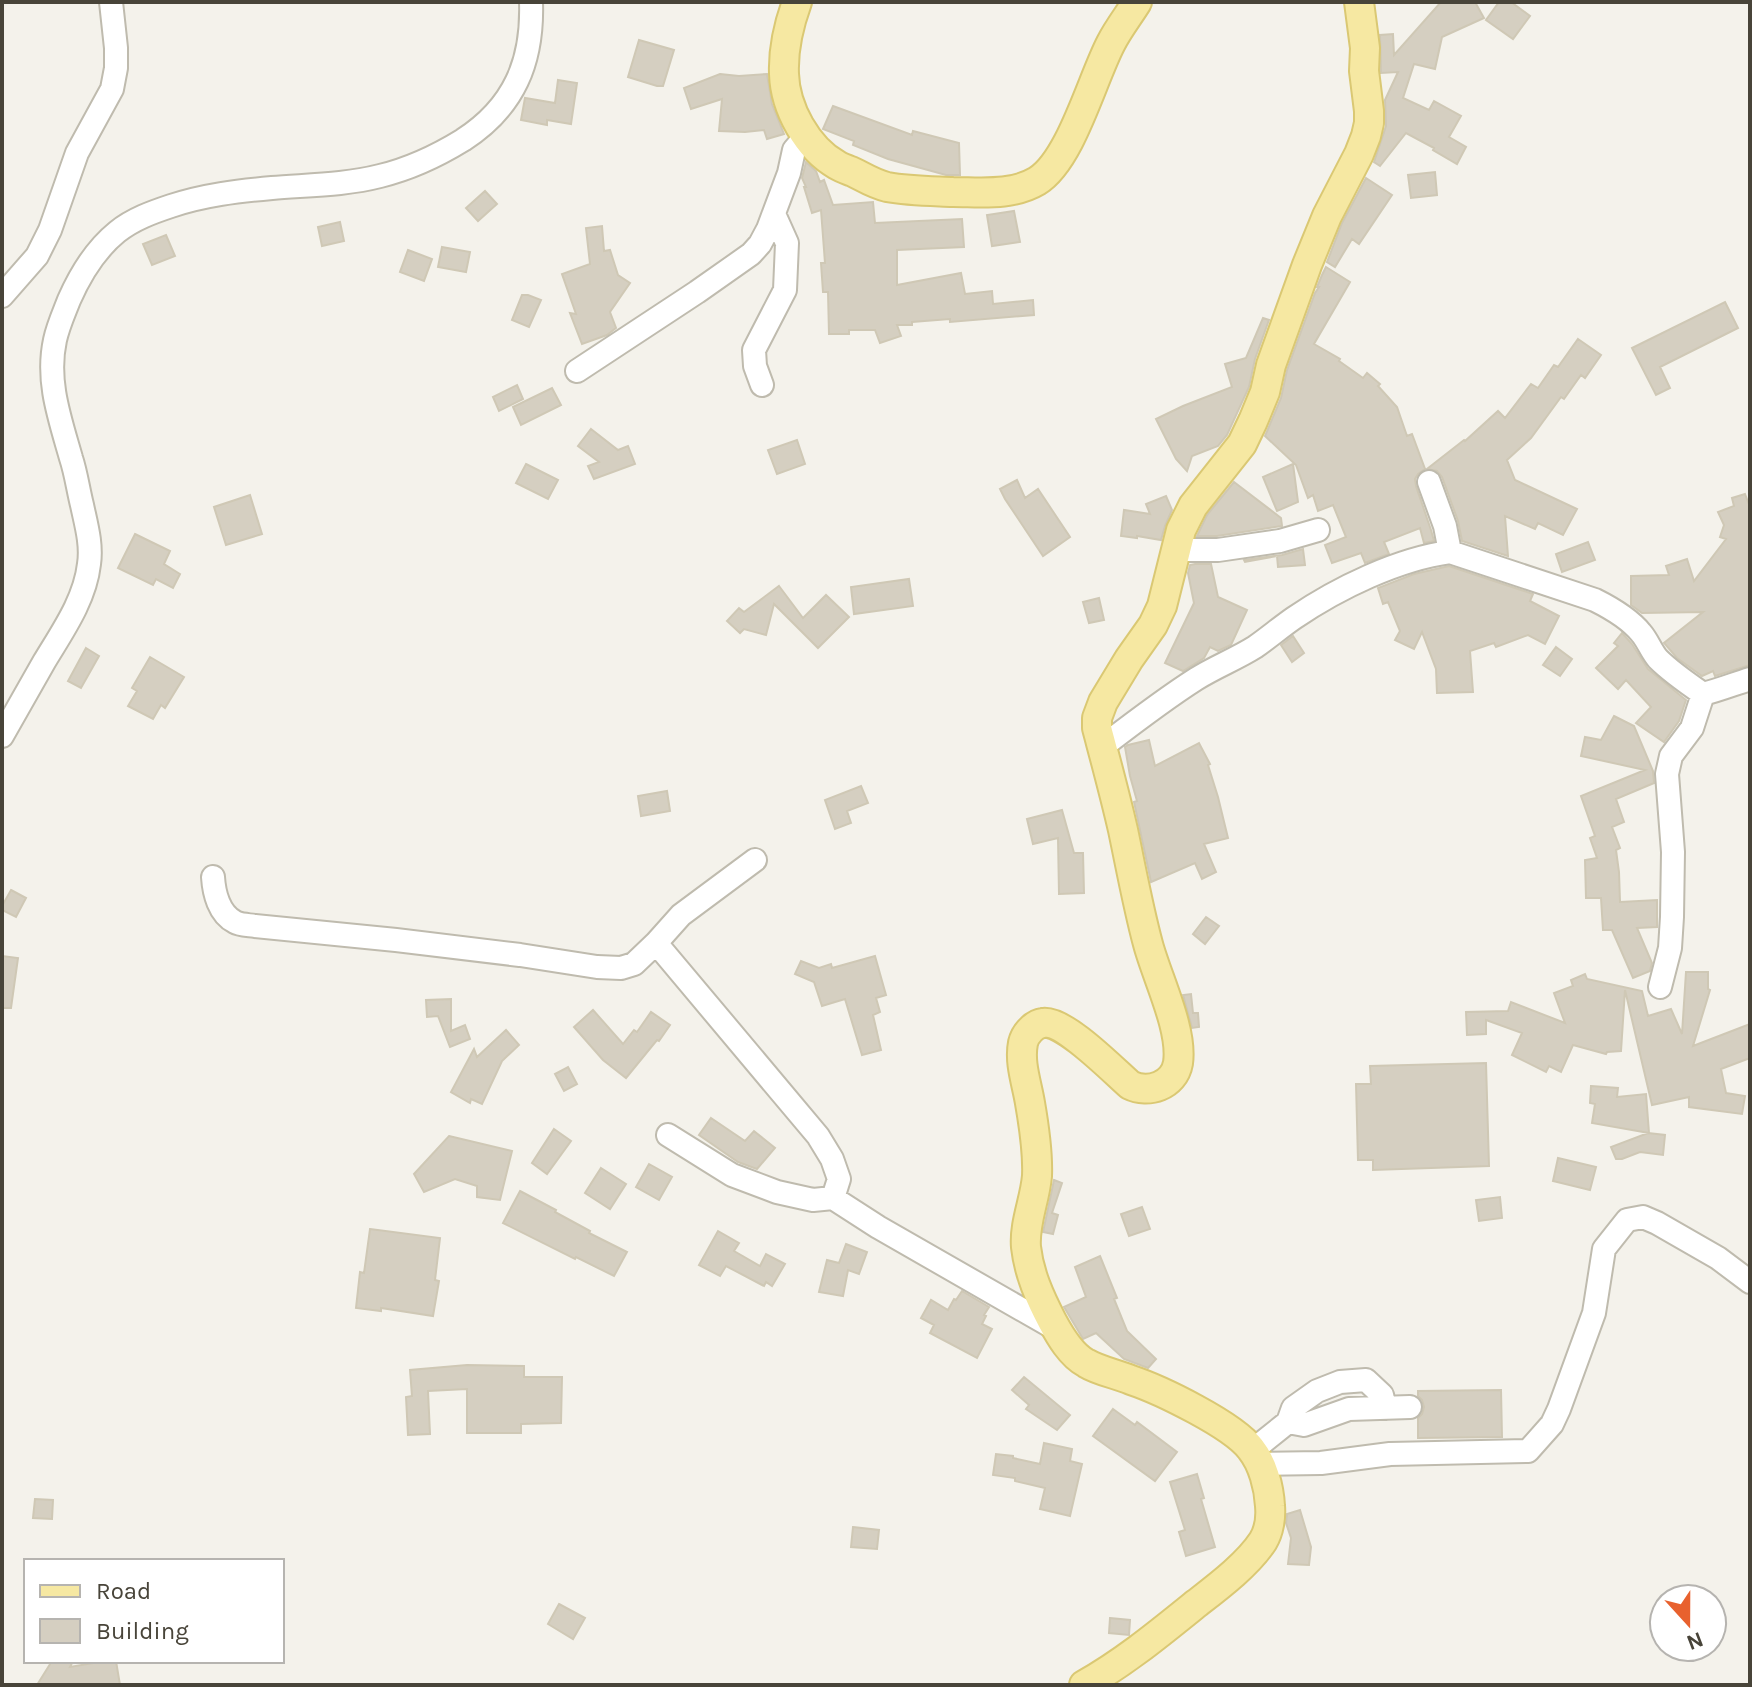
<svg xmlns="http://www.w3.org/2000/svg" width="1752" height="1687" viewBox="0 0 1752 1687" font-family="Karla,sans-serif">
<rect width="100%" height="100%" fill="#f4f2eb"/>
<path fill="#d5cfc1" stroke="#cfc8b5" stroke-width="2" d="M1441,2H1475L1484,18L1442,37L1435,69L1414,64L1403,98L1429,110L1434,101L1461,116L1449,137L1466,147L1457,164L1433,150L1434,148L1406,133L1380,166L1374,162L1386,126L1385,100L1398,72L1381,73L1380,35L1393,34L1394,55Z
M1499,2H1511L1530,16L1513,39L1486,20Z
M639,40L674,50L663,86H657L628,77Z
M720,74L739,76L767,74L772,104L784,134L767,139L764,130L745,132L719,131L722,99L691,109L684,88Z
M558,80L577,83L571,124L547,120V125L521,120L525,98L555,103Z
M833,106L912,135L913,131L959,143L960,175H946L888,159L853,145L854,141L823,129Z
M806,162L816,171L820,182L824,180L833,205L873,202L875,223L962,219L964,247L897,250V285L961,273L965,294L992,291L993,304L1033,300L1034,315L950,322V319L912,322V325H897L901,336L880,343L875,330H849V334H829L828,292H823L821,263H825L821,210L812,213L804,187H806L802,178Z
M1435,172L1437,195L1411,198L1408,175Z
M1366,178L1392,195L1359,244L1352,239L1335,267L1327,262L1342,223Z
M485,191L497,204L478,221L466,208Z
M1014,211L1020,242L992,246L987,215Z
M340,222L344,241L322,246L318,227Z
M602,226L604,251L610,250L618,275L630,283L610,312L616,328L607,335L582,344L570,313L576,314L562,274L590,264L586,228Z
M166,235L175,256L152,265L143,244Z
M442,247L470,252L466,272L438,267Z
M408,250L432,259L424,281L400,272Z
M1326,267L1350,282L1314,344L1340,359L1339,361L1363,378L1367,373L1380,384L1378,386L1397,407L1407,436L1412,434L1425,469L1418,474L1415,479L1416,486L1431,530L1434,541L1424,543L1420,528L1384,542L1389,554L1365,563L1361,553L1332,563L1325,545L1346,537L1333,505L1318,511L1313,495L1308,498L1296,465L1265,436L1281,398L1287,370L1315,293L1319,287H1317L1322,275Z
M522,295H528L541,300L529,327L512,320Z
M1725,302L1738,328L1660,367L1670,388L1656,395L1632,348Z
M1263,318L1269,320L1255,359L1249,387L1227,435L1218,446L1192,456L1187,471L1176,459L1156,419L1183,406L1232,387L1225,364L1246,358Z
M1578,339L1601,355L1585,378L1581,375L1564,399L1561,397L1531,438L1507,460L1515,480L1577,509L1563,535L1538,523L1535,529L1505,516L1508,556L1462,541L1458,521L1442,477L1437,471L1427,469L1464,440L1465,441L1498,411L1505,418L1531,384L1538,388L1554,365L1558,367Z
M517,385L523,399L499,411L493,397Z
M552,388L561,405L521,425L513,407Z
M591,429L618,450L628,446L635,464L594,479L588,466L599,462L578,446Z
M797,440L805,464L777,474L768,450Z
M526,464L558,480L548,499L516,483Z
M1293,464L1298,502L1277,511L1263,477Z
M1017,480L1025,498L1038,489L1070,537L1043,556L1005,499L1000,489Z
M1234,482L1281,518L1282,526L1217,536H1197L1207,515Z
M1745,494L1750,507V665L1715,676L1713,671L1702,676L1677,658L1664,643L1703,612L1642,613L1631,605V576L1669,575L1666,566L1687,559L1694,581L1726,539L1720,537L1724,525L1718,512L1734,506L1732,498Z
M250,495L262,534L226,545L214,507Z
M1166,496L1172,510L1165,526L1161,540L1137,536V538L1121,536L1124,510L1150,514L1146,504Z
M135,534L170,551L164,564L180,574L173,588L156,579L153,585L118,568Z
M1588,542L1595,560L1562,572L1556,554Z
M1303,549L1305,565L1278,567L1277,556L1245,562L1244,560L1282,555Z
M1195,564H1211L1218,597L1247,610L1231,645L1218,651L1210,647L1204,658L1183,671L1165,663L1194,603L1188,573L1190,565Z
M1449,566L1533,594L1530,601L1559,616L1545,644L1528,635L1496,647L1494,643L1470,651L1473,692L1437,693L1436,669L1422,632L1414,649L1395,640L1400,631L1388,602L1383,604L1378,588L1414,574Z
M909,579L913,606L854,614L851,587Z
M779,586L803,618L826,595L849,617L818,648L774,604L766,635L744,629L740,633L727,621L739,608L744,612Z
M1099,598L1104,620L1089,623L1083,602Z
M1622,633L1632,644L1648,669L1686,700L1679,721L1664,742L1636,723L1651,707L1626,680L1618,689L1596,668L1618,646L1614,643Z
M1293,636L1304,653L1292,662L1281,645Z
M1556,647L1572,659L1560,676L1543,665Z
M86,648L99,656L81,688L68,681Z
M150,657L184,677L165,708L161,705L153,719L128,706L137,691L132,688Z
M1614,716L1634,726L1653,771L1654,783L1616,799L1624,822L1612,827L1620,848L1616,850L1619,872L1620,902L1657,900V927L1637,928L1652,963L1650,971L1633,978L1612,930H1603L1601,898H1586L1585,860L1597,858L1590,838L1595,836L1581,796L1645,770L1581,756L1585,737L1601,740Z
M1149,740L1155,766L1199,743L1210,764L1208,765L1218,797L1228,838L1204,844L1216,872L1202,879L1195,863L1151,882L1134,802L1137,801L1130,776L1125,747L1128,745Z
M861,786L868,803L847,811L851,823L835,829L825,800Z
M667,791L670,811L641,816L638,796Z
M1062,810L1074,853H1083L1084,893L1059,894L1058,838L1033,844L1027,819Z
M11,890L26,898L16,917L2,910V906Z
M1206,917L1219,926L1205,944L1193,934Z
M2,956L18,958L11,1008H2Z
M875,956L886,995L876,998L880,1012L873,1015L881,1050L862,1055L845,999L822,1006L814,982L795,974L801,961L819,968L831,964L832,968Z
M1686,972H1708V989L1710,990L1693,1046L1750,1024V1058L1721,1069L1726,1093L1745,1096L1742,1114L1689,1107V1097L1652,1105L1625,990L1621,1051L1607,1052L1606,1054L1573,1045L1561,1072L1549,1066L1546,1072L1512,1055L1522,1033L1486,1020V1034L1467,1035L1466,1012L1508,1011L1511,1002L1565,1023L1554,993L1573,986L1571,980L1585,974L1587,979L1642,991L1648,1016L1671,1009L1682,1034Z
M1191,994L1193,1013H1198L1199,1027L1192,1028L1183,995Z
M451,999V1031L465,1025L470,1039L450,1047L438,1016L427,1017L426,1000Z
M593,1010L623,1044L634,1030L637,1032L651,1012L670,1025L659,1041L657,1040L626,1078L603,1060L574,1027Z
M506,1030L519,1045L502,1061L482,1104L471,1099L470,1103L451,1092L474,1049L477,1057Z
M1486,1063L1489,1166L1373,1170V1160H1358L1356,1084H1371L1370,1066Z
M568,1067L577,1084L564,1091L555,1074Z
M1591,1086L1618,1088L1617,1097L1646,1094L1649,1133L1592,1123L1595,1104L1590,1103Z
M711,1118L745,1141L754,1131L775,1148L757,1169L738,1162L699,1135Z
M554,1129L571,1141L547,1174L532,1163Z
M1648,1133L1665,1135L1663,1155L1640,1152L1622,1159H1616L1611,1147Z
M449,1136L512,1151L500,1200L477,1197V1186L455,1179L424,1192L414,1174Z
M1558,1158L1596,1167L1590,1190L1553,1181Z
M649,1164L672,1177L659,1200L636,1187Z
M601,1168L626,1184L610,1209L585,1193Z
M1054,1180L1062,1183L1052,1213L1058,1215L1053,1234L1043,1232Z
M520,1191L556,1210L555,1212L590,1231L589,1233L627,1252L614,1276L576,1257L575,1259L503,1223Z
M1500,1197L1502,1218L1479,1221L1476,1200Z
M1142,1207L1150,1229L1129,1236L1121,1214Z
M370,1229L440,1238L435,1280L439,1281L433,1316L381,1308V1311L356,1308L360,1272L364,1273Z
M718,1231L739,1243L734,1251L760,1266L766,1254L785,1264L772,1286L766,1282L764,1286L726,1266L720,1276L699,1265Z
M846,1244L867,1252L859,1274L848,1270L843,1296L819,1292L827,1260L839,1263Z
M1100,1256L1117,1298L1114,1299L1127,1331L1156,1359L1148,1368L1124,1359L1096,1333L1083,1339L1064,1307L1086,1297L1075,1267Z
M962,1291L989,1307L984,1315L986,1316L982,1324L992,1329L977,1358L930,1333L934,1325L921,1318L931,1300L948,1310L954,1299L956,1300Z
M467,1365L524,1366V1377H562L561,1423L521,1424V1433H467V1389L428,1391L430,1434L408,1435L406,1397L412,1396L410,1370Z
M1024,1377L1070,1415L1057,1430L1026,1409L1029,1405L1012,1390Z
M1501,1390L1502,1437L1418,1438V1418L1422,1414L1424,1407L1422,1400L1418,1396V1391Z
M1113,1409L1135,1425L1137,1422L1177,1452L1155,1481L1093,1436Z
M1044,1443L1072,1449L1070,1461L1082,1464L1070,1516L1040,1509L1045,1488L1015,1481V1478L993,1475L996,1454L1013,1456V1458L1040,1464Z
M1197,1474L1204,1498L1201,1499L1215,1547L1186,1556L1179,1532L1185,1530L1170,1482Z
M35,1499L53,1500L52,1519L33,1518Z
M1300,1510L1311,1547L1309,1565L1288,1564L1291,1538L1286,1523L1287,1514Z
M853,1527L879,1530L877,1549L851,1547Z
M559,1604L585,1618L573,1639L548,1624Z
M1110,1618L1130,1620L1129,1635L1109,1633Z
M52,1661H73L70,1667L105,1661H116L120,1685H37Z"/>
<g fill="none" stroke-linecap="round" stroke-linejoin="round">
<g stroke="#bfbbae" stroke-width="26">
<path id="minor" d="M2,296L37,256L50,230L77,153L112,89L116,68V48L111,2
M577,371L697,292L751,254L760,244L768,229L789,173L794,150L806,136
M762,385L755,366L754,350L785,290L787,243L774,214
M1429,482L1445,526L1450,552
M1176,550H1218L1280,541L1318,530
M2,736C16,711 30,687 44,662C62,632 85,600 89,564C92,544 86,524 82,505C78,489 76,473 71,458C60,419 46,381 55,340C58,326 64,313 69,300C80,275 96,249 117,232C133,219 153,212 171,206C204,195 238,191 272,188C308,185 345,185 380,176C409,169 437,156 463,140C514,107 533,62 531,2
M1102,747C1132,724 1163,700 1196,679C1215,667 1236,659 1255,647C1268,638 1281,627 1294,618C1338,588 1398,559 1450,552L1595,600C1611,608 1629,618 1641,633C1648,641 1651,651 1658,659C1671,672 1687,683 1703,694C1719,690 1734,684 1750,679
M755,860L681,915L656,943L818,1136L832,1159L839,1179L833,1198
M213,877C214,893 219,914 235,922C240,925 249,925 255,926L396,940L520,955L597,967L621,968L634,964L656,943
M1660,987L1670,948L1672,917L1673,852L1667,774L1671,756L1692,728L1703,694
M668,1135L732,1175L777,1192L813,1200L833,1198L878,1227L1056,1329
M1288,1422L1293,1408L1317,1391L1340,1382L1366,1380L1382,1395L1385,1408
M1253,1450L1288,1422L1304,1425L1349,1409L1410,1407
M1260,1464L1321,1463L1390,1454L1528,1451L1552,1424L1559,1409L1594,1313L1604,1249L1627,1220L1643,1217L1657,1223L1718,1258L1750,1282"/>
</g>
<g stroke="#dac873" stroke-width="32">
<path id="major" d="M797,2C789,24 783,50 784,74C785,108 807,148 837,165C842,168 848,170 853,172C865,178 874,184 887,187C909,191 931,191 953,192C981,192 1012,196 1037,181C1071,160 1092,79 1111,43C1118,29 1129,15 1137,2
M1084,1685C1125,1662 1161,1632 1197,1603C1219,1586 1248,1564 1263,1541C1269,1531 1271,1517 1270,1506C1269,1487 1263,1464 1251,1449C1233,1425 1161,1390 1131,1380C1117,1374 1099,1371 1086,1363C1071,1355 1060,1336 1052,1321C1040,1298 1029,1274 1026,1247C1024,1223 1035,1200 1037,1176C1038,1153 1034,1126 1030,1103C1027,1084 1019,1063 1023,1043C1025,1034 1034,1024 1043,1023C1063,1019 1114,1071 1130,1085C1148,1094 1174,1086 1178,1063C1183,1029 1157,978 1148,944C1138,907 1131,868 1123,830C1115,795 1106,762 1097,728V718L1103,702L1129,659L1153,625L1162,606L1181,530L1193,506L1242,444L1253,421L1265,392L1271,365L1307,265L1327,216L1359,154L1366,136L1369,123V111L1364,71L1365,48L1359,2"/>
</g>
<use href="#minor" stroke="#fff" stroke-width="22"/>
<use href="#major" stroke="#f6e8a2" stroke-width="28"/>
</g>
<rect width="1752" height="1687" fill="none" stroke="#484439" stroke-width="8"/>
<rect x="24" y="1559" width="260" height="104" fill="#ffffff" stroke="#b6b4b0" stroke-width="2"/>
<rect x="40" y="1585" width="40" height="12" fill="#f6e8a2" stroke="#b6b4b0" stroke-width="2"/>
<text x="96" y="1599" font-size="24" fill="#484439">Road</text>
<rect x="40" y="1619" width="40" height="24" fill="#d5cfc1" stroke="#b6b4b0" stroke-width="2"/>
<text x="96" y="1639" font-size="24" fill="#484439">Building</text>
<g transform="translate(1688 1623) rotate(159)"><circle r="38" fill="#ffffff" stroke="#b6b4b0" stroke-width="2"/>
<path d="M0-6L14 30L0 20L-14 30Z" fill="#e8612e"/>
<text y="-12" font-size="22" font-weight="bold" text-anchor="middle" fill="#484439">N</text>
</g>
</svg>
